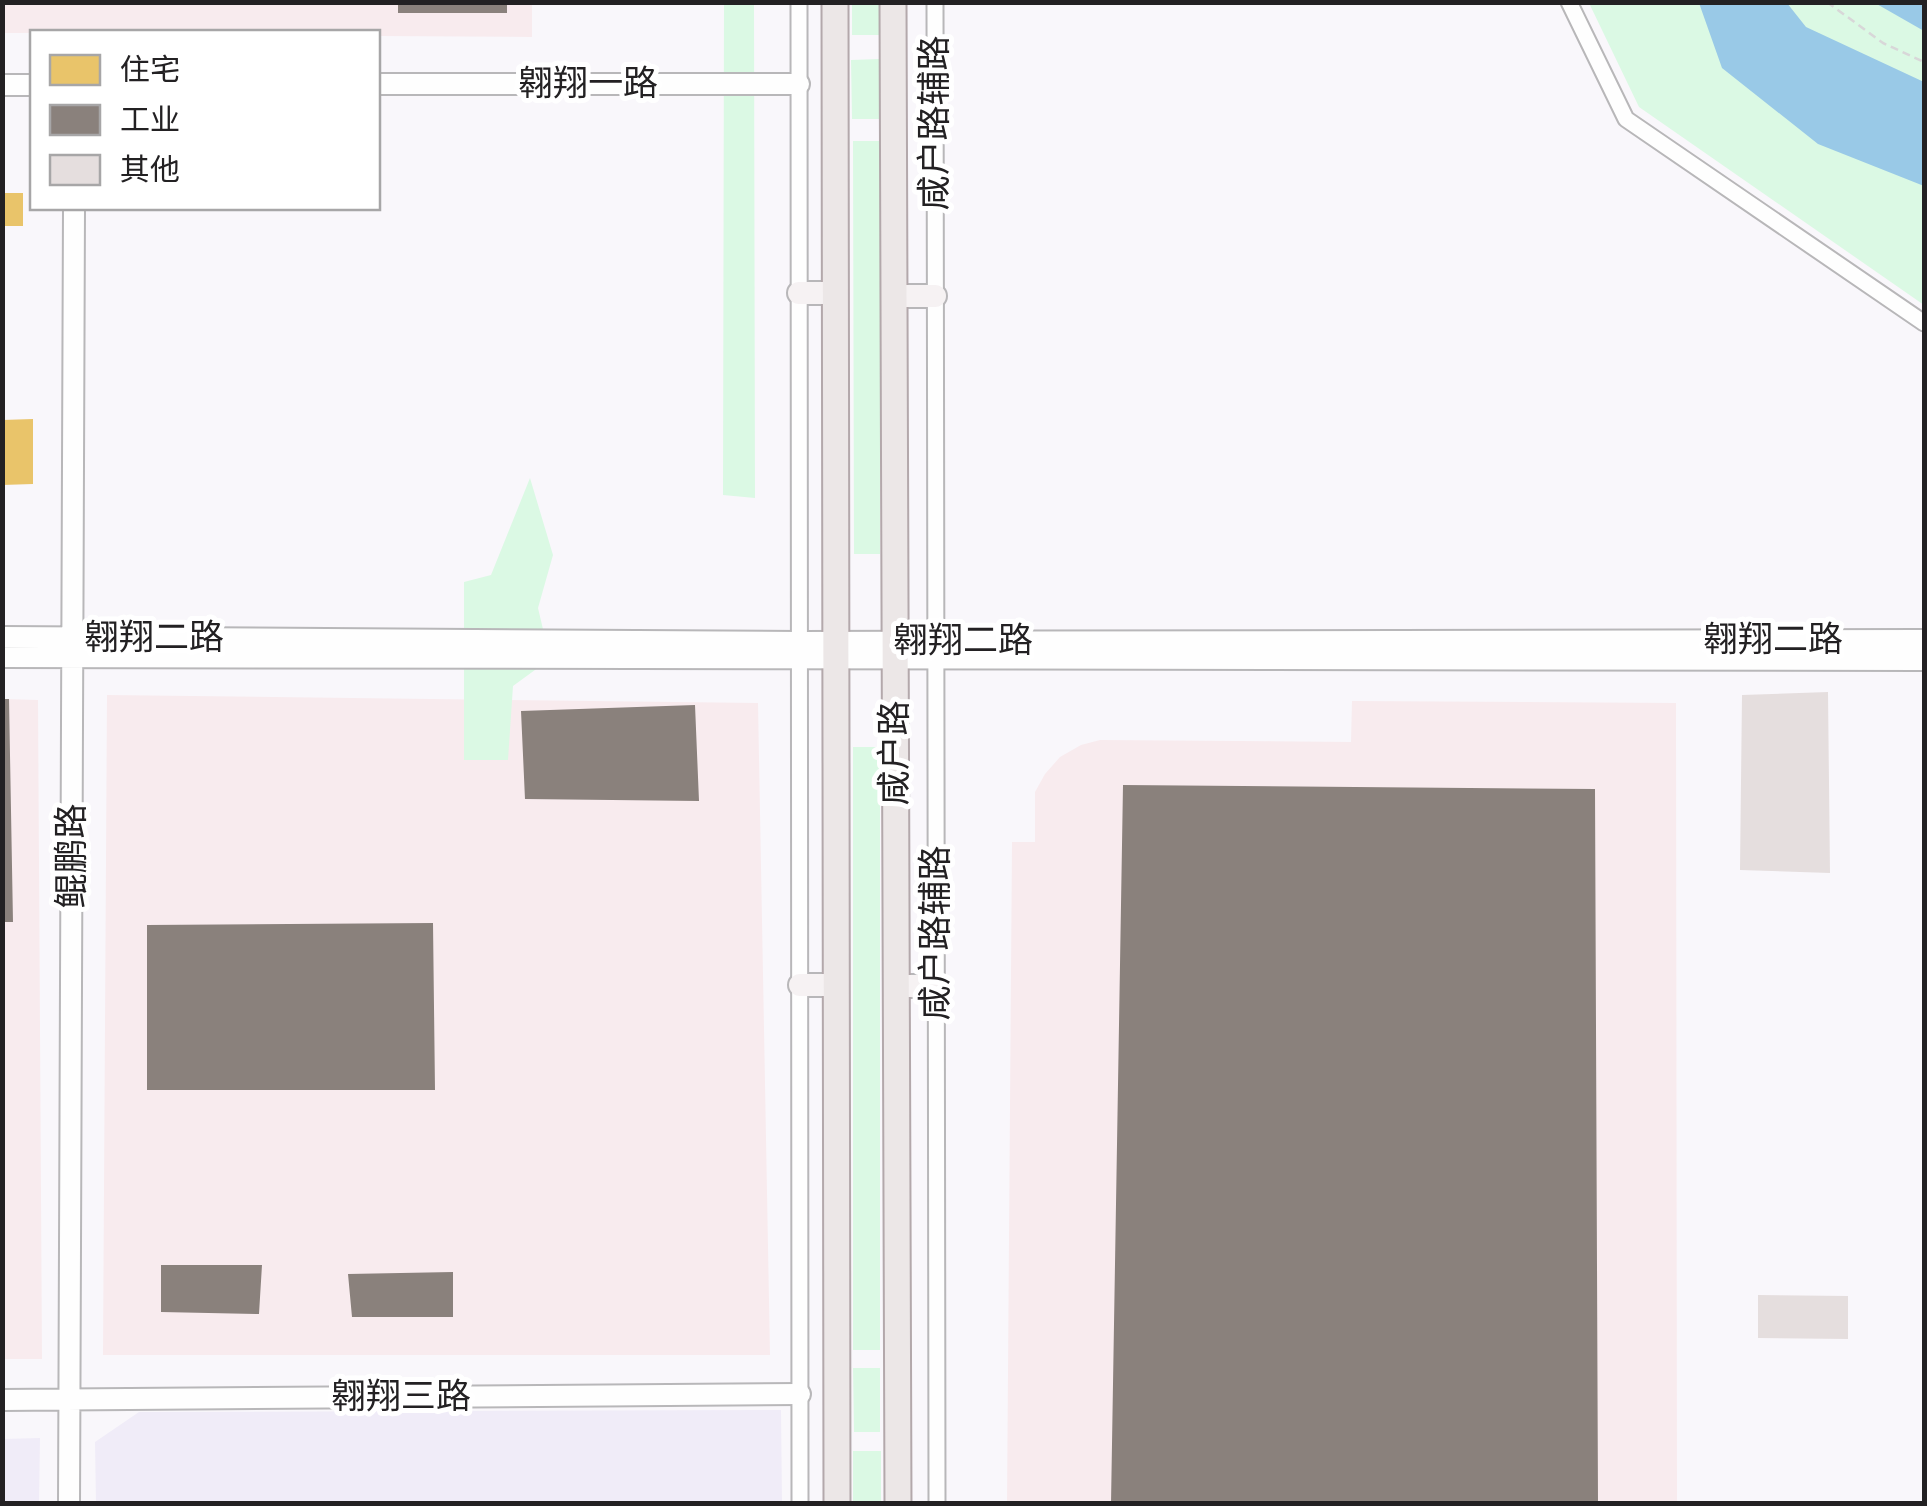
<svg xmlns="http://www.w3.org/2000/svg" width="1927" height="1506" viewBox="0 0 1927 1506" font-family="'Alegreya Sans','Noto Sans SC',sans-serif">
<rect width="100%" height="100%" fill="#f9f7fb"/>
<path fill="#f0ecf8" d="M781,1410L782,1503H96L95,1442L139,1412Z
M40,1438L39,1503H3V1439Z"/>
<path fill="#f8ebee" d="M3,3H532V37L378,36V32L3,33Z
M107,695L758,703L770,1355H103Z
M3,699L38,700L42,1359H3Z
M1352,701L1676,703L1677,1503L1007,1504L1012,842H1035V792L1045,774L1060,757L1081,745L1100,740L1351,742Z"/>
<path fill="#dbf9e4" d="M724,3H754L755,498L723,495Z
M852,3H880L881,35H852Z
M1589,3H1924V305L1639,107Z
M879,59V119H852L851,60Z
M853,141H880V554H854Z
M530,478L553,555L538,608L550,659L513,686L508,760H464V582L491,575Z
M853,747H880V1350H853Z
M853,1368H880V1432H854Z
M853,1451H881V1503H853Z"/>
<path fill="#99c9e7" d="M1699,3H1787L1806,27L1924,82V186L1818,144L1722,68Z
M1875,3H1924V31Z"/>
<path fill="#e9c46a" d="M2,193H23V226H2Z
M33,419V484L2,485V420Z"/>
<path fill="#8a817c" d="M398,2H507V13H398Z
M2,699H9L13,922H2Z
M695,705L699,801L525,799L521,711Z
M1123,785L1595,789L1598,1504H1111Z
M433,923L435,1090H147V925Z
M161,1265H262L259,1314L161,1312Z
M453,1272V1317H352L348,1274Z"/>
<path fill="#e5dede" d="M1828,692L1830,873L1740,870L1742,695Z
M1758,1295L1848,1296V1339L1758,1338Z"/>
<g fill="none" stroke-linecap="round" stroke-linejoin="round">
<g stroke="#b8b7b9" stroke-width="19">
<path id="minor" d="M799,2L800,1504
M935,2L937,1504
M1569,2L1626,119L1924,323"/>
</g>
<g stroke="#b8b7b9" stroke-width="24">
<path id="tertiary" d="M378,84H799
M2,85H32
M2,637L800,642L1924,640
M2,657L1924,660
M2,1400L800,1394
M69,1504L74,208"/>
</g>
<g stroke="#b8b7b9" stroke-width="26">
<path id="secondary" d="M799,293H835
M894,296H935
M800,985H836
M896,986H936"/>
</g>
<g stroke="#b3a8ab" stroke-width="29">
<path id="primary" d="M835,2L837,1504
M893,2L898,1504"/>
</g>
<path stroke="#d8d7d8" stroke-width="2.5" stroke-dasharray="8 5" stroke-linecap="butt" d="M1827,2L1883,43L1924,62"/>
<use href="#minor" stroke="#fefefe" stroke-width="15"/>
<use href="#tertiary" stroke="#fefefe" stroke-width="20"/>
<use href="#secondary" stroke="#f6f2f3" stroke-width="22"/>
<use href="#primary" stroke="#ece7e7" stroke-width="25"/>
</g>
<g text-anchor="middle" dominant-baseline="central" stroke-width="10" stroke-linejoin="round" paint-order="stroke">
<g font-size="35" fill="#232123" stroke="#fff">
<text x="588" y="84">翱翔一路</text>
<text transform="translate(935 123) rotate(-90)">咸户路辅路</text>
<text x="154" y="638">翱翔二路</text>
<text x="1773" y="640">翱翔二路</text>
<text x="963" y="641">翱翔二路</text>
<text transform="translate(895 753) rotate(-90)">咸户路</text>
<text transform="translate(72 856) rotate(-90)">鲲鹏路</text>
<text transform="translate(936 933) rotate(-90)">咸户路辅路</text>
<text x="401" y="1397">翱翔三路</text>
</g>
</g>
<rect width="1927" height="1506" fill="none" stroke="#232123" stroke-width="10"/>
<rect x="30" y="30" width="350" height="180" fill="#ffffff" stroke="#a7a6a7" stroke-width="2.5"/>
<rect x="50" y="55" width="50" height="30" fill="#e9c46a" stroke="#a7a6a7" stroke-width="2.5"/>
<text x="120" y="80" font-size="30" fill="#232123">住宅</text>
<rect x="50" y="105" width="50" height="30" fill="#8a817c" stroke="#a7a6a7" stroke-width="2.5"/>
<text x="120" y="130" font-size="30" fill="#232123">工业</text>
<rect x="50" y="155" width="50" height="30" fill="#e5dede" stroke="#a7a6a7" stroke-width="2.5"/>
<text x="120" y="180" font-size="30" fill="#232123">其他</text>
</svg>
